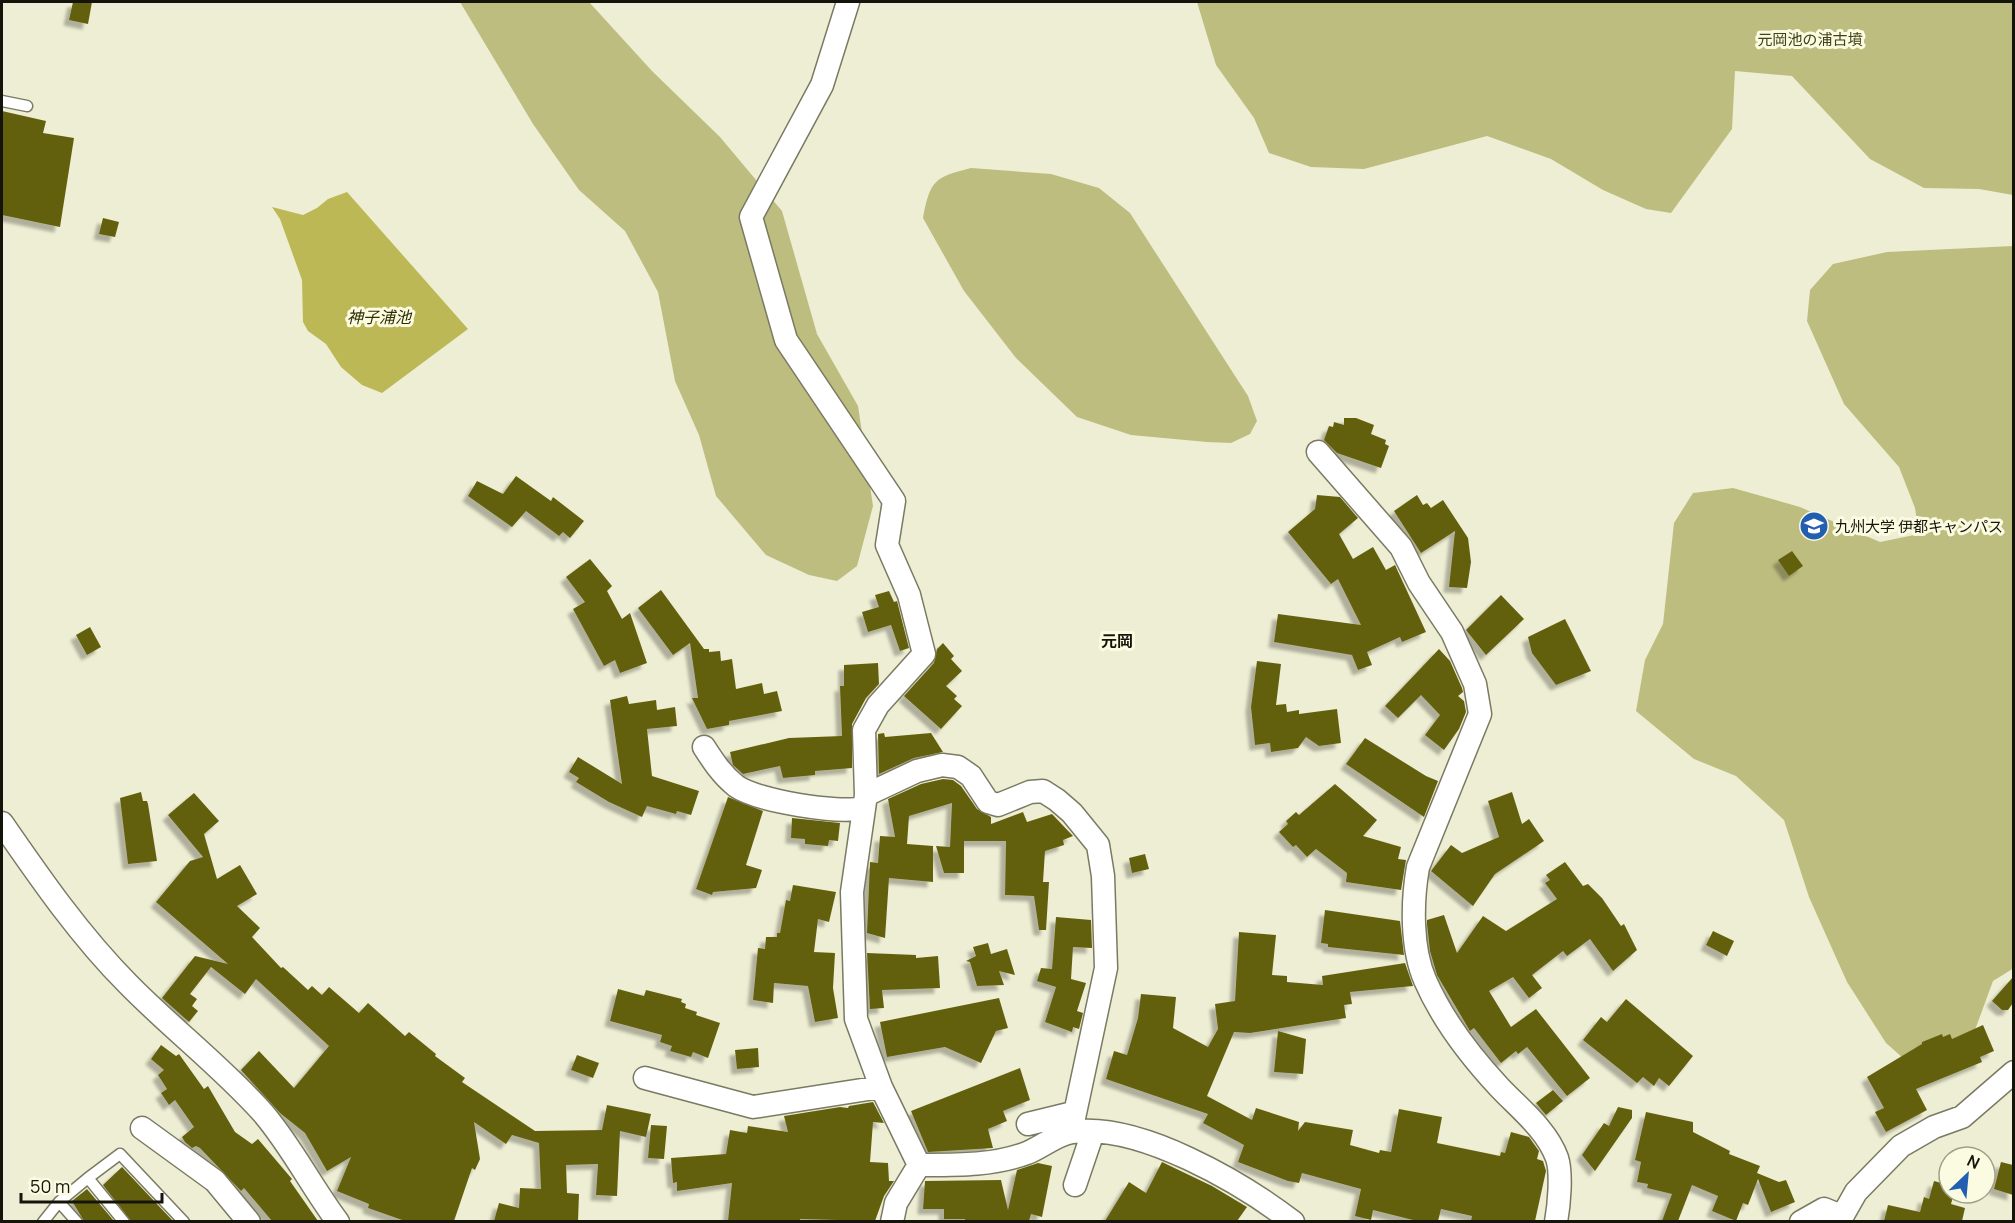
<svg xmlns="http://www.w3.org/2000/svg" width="2015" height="1223" viewBox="0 0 2015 1223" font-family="Manrope,'Noto Sans JP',sans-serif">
<defs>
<filter id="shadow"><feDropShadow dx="-5.5" dy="5.5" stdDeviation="1.5" flood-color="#0004"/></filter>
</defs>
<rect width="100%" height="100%" fill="#eeeed4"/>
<path fill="#bebd80" d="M460,2H589L652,71L720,137L782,211L817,334L858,406L873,506L857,566L837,581L809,575L766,555L716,496L699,435L675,381L658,292L625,231L579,190L533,124Z
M1197,2H2013V195L1979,189L1924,188L1870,159L1792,76L1735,71L1732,129L1671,213L1646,209L1603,190L1551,159L1487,136L1364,169L1311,167L1269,153L1254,118L1216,65Z
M971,168L1051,174L1099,188L1130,213L1248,396L1257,421L1250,434L1231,443L1207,442L1131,435L1077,417L1016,358L964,291L923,218C930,180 935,177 971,168Z
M2013,246L2014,968L1993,981L1975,1030L1912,1066L1886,1043L1847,982L1809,897L1784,820L1736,776L1694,759L1636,711L1645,660L1663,624L1674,523L1693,493L1733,488L1800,507L1880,542L1919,534L1915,508L1899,467L1844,404L1807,321L1810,290L1833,264L1887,252Z"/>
<path fill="#bcb856" d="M347,192L468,329L382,393L362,385L341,367L326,344L308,331L303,322L302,280L280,219L272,207L303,215L317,208L328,199Z"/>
<path fill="#646110" filter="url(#shadow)" d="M73,2H92L88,24L69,20Z
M2,111L46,121L43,133L74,138L60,227L2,215Z
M103,218L119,222L115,237L99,234Z
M1344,418H1356L1374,425L1371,434L1386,440L1385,444L1389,446L1381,468L1337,453L1324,440L1329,426L1333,427L1334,422L1344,425Z
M516,476L551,501L553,497L584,521L570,538L563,532L559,536L526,511L512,527L468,496L477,481L503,494Z
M1317,495L1340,497L1358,518L1339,534L1353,559L1373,547L1386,570L1395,565L1426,632L1402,642L1400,637L1367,652L1372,665L1358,670L1352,655L1274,642L1278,614L1361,625L1338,579L1331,584L1288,532L1315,509Z
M1417,495L1423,505L1427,503L1431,508L1443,500L1468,538L1471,562L1467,588L1449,587L1455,531L1421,553L1394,511Z
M1792,551L1803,566L1789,576L1778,560Z
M590,559L612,586L607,591L622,619L630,613L647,663L620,673L615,660L604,666L573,609L585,602L566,577Z
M661,590L704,649H709V652L720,651L721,661L732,659L736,689L762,683L764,694L777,691L782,711L729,721V725L707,729L692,698H698L690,643L673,655L638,608Z
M889,591L894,602L897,601L909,648L900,651L891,625L868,632L862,612L879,607L875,595Z
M1501,595L1524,619L1486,655L1466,630Z
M1565,619L1591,671L1556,685L1532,653L1528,637Z
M90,627L101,647L87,655L76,635Z
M943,643L954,656L951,659L962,671L946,686L957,696L954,699L962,706L941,729L904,696L934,663L937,649Z
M1439,649L1450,661L1462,688L1463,692L1458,696L1464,701L1466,712L1459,729L1444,750L1425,735L1440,715L1421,695L1398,718L1385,706Z
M1257,661L1281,664L1276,705L1286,704L1287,712L1299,710V714L1337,709L1341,743L1319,746L1306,737L1298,748L1271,752L1270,743L1255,745L1251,707Z
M878,663L879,684L866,698L852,724V768L815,771V775L783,778L780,766L743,774L733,765L730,752L789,738L842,736L840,686H844V665Z
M627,696L629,704L656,700L657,710L675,707L677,726L647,729L652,776L699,791L691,815L677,811L676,814L647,806L642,817L609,802L576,782L579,778L569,772L578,757L622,784L610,700Z
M884,733L885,737L931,733L943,752L914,758L879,774L878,734Z
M1365,738L1426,776L1438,781L1424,817L1346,764Z
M943,779L953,780L961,786L977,809L991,817V824L1023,812L1027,822L1052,814L1073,836L1063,840L1064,845L1045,851L1043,882H1049L1046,930H1039L1034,896L1005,895L1006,841H964V873H944L936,846L950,847L952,803L909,816L907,844L933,846V882L889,878L885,938L867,933L870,862L878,863L880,836L895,837L888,799L921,784Z
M1335,784L1377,820L1363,836L1401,847L1398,859L1406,860L1401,890L1346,882L1347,873L1316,849L1307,857L1296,845L1293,847L1279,832L1288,824L1286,821L1296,812L1299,815Z
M141,792L143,801H147L148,804L157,861L128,864L120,798Z
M1512,792L1522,824L1529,819L1544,841L1495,874L1473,906L1431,871L1451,845L1462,853L1499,837L1488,801Z
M194,793L219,821L204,834L217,879L240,865L257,894L237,906L260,928L252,937L281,968L283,967L308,990L312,986L322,995L329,987L359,1013L368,1003L405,1036L409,1032L436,1054L435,1056L465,1078L462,1082L535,1131L602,1130L607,1105L651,1114L646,1137L620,1131L617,1196L596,1195L598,1164L566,1165L567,1193L579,1194L578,1221H494L499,1203L519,1208L520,1188L541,1189L539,1143L512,1135L506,1144L474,1122L480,1159L475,1170L472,1168L454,1221H405L368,1208L369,1204L337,1191L351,1157L327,1171L305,1133L280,1113L241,1070L259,1051L294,1088L329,1046L256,979L245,994L211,967L190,994L197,999L192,1006L198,1011L189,1022L162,998L195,956L228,964L156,902L190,861L203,857L168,815Z
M728,797L763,811L746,865L762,870L756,888L713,892L712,895L696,889Z
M792,818L840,823L838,841L829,840L828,846L805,844V839L791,838Z
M1145,854L1149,869L1132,873L1129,858Z
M1565,862L1583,886L1588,884L1602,898L1621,926L1624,924L1637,950L1613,971L1590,939L1567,956L1563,951L1532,975L1542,988L1529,998L1513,977L1489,991L1511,1027L1536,1009L1590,1078L1567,1096L1527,1047L1518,1054L1516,1051L1501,1063L1474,1028L1470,1031L1437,975L1430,951L1427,924V920L1444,915L1457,953L1483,916L1506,931L1557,899L1545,883L1550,880L1546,875Z
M793,885L836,892L829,922L818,919L814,952L835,953L833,988L838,1018L815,1022L808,986L774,983L773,1003L753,1000L758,948L765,949L766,937H777V933H780L786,900L790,901Z
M1325,910L1400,921L1404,955L1328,947V944L1321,943Z
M1056,917L1091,920L1092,948L1073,947L1071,979L1086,983L1077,1011L1083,1013L1079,1029L1073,1027L1072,1032L1045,1022L1056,987L1037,981L1041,968L1052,969Z
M1713,931L1734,941L1727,956L1706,945Z
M1239,932L1276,935L1272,975L1287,976V982L1323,985L1322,976L1405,963L1413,986L1350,992L1352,1004L1344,1005L1346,1018L1250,1033L1234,1032L1207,1096L1252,1120L1256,1108L1299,1122L1298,1131L1305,1122L1353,1130L1350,1145L1379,1153L1380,1150L1391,1152L1399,1109L1442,1117L1437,1143L1500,1156L1501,1152L1505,1153L1511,1132L1529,1137L1539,1151L1537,1159L1543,1161L1546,1171L1535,1221H1471L1472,1216L1441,1209L1438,1221H1417L1373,1210L1371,1220L1355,1216L1361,1189L1302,1173L1299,1183L1288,1181L1238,1162L1244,1145L1203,1123L1208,1114L1106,1079L1114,1051L1127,1055L1138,1018L1141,994L1176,997L1173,1028L1208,1047L1218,1029L1215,1004L1235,1001Z
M988,943L991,954L1007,949L1015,975L999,971L1004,985L977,986L970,962L966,961L976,956L973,947Z
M867,953L916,955V958L938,956L940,988L882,990L884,1008L870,1009Z
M2013,977V1003L2008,1010H2002L1992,1001Z
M618,989L644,996L646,990L682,999L681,1002L686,1004L685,1008L697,1012L696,1015L720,1023L708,1058L693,1052L691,1057L670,1051L672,1046L660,1042L662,1035L610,1021Z
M999,998L1008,1028L996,1031L981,1063L945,1047L887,1057L880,1022Z
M1626,999L1693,1056L1669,1086L1659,1078L1654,1086L1643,1077L1637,1083L1583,1040L1601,1017L1607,1022Z
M1983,1025L1994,1051L1980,1057L1982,1062L1916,1089L1927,1110L1886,1132L1875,1112L1884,1108L1867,1077L1922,1044V1042L1942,1034L1943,1037L1950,1034L1952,1039Z
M1278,1031L1306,1039L1303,1074L1274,1072Z
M161,1045L176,1056L179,1054L204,1089L208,1086L235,1132L252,1144L258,1139L292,1179L290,1181L318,1221H272L244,1188L241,1191L200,1148L196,1146L192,1148L185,1142L182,1137L194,1127L175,1100L169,1105L161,1093L167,1089L158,1075L164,1070L151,1059Z
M758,1048L759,1067L737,1069L735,1050Z
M577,1055L599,1063L593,1078L571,1070Z
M1020,1068L1030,1100L1003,1111L1007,1121L988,1129L993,1148L928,1152L911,1111Z
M1553,1090L1563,1101L1546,1115L1536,1103Z
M873,1102L884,1123L873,1122L870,1162L888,1163L889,1181H894L884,1196L875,1221L800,1219V1221H728L732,1183L677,1191V1182L673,1183L671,1158L726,1154L730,1130L747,1133L748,1126L788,1132L784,1116L840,1107L848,1108L849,1106Z
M1618,1107L1632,1110V1118L1595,1171L1582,1155L1604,1123L1609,1126Z
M1646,1112L1693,1122V1132L1730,1151L1729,1154L1760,1166L1757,1173L1779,1182L1786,1180L1795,1202L1771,1212L1758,1179L1748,1205L1743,1203L1736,1221L1712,1211L1718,1196L1692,1185L1678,1221H1662L1672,1194L1647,1188L1648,1184L1637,1182L1641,1162L1635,1160Z
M651,1125L667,1126L664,1159L648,1158Z
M1162,1162L1212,1186L1247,1207L1237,1221H1105L1129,1182L1146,1193Z
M2001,1162L2013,1165V1195L1994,1189Z
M1038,1163L1052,1166L1042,1217L1031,1214L1029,1221H965V1219H944V1209H923L925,1181L1001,1180L1008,1210L1017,1170Z
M122,1167L173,1221H131L103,1185Z
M1934,1181L1949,1185V1193H1954L1951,1204L1965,1208L1962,1221H1884L1888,1205L1920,1212L1924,1197L1929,1199Z
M87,1189L114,1221H84L72,1201Z"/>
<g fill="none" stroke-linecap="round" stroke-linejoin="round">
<g stroke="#7a7a63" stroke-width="13">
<path id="lane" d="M2,101L27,106
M59,1202L88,1178
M43,1222L59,1202L77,1222
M124,1222L88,1178L120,1154L184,1222"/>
</g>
<g stroke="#7a7a63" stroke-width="25">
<path id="street" d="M848,2L822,85L751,217L786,340L894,501L887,545L909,595L924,654L878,705L864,730L866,795L852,892L856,1019L881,1087L919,1165
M1318,452L1401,547L1419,583L1452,632L1475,684L1480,714L1418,867C1412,901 1411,948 1425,980C1442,1019 1471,1057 1500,1088C1520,1109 1547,1130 1557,1158C1562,1173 1559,1206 1556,1222
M704,747C713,761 722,775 736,786C757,801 838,814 863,808
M866,795L917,771L942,765L958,767L971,776L988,802L998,805L1030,792L1043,791L1057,800L1072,813L1098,845L1103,876L1106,968L1071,1132
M2,823C40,878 80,936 128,984C171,1028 222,1067 263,1113C292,1147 311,1186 338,1222
M645,1078L753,1107L881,1087
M1028,1124L1073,1113
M142,1128L215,1181L249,1222
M1075,1185L1093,1132
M892,1222L896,1203L919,1165C955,1165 992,1166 1027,1153C1042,1147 1057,1134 1072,1132C1139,1122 1242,1183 1293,1222
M1801,1222L1824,1209L1841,1216
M1839,1222L1856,1192L1901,1146L1934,1127L1962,1117L2014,1072"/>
</g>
<use href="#lane" stroke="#fff" stroke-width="10"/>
<use href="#street" stroke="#fff" stroke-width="22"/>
</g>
<defs>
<g id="university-disc" transform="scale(1.5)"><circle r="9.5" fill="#225fb1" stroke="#fbfbe1"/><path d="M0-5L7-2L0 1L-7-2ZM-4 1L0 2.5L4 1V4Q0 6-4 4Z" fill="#fff"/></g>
</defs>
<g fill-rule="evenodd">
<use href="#university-disc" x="1814" y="526"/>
</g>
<g text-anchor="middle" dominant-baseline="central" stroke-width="6" stroke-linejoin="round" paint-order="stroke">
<g font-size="15" fill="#424118" stroke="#fbfbe1">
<text x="1810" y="39">元岡池の浦古墳</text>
</g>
<g font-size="15" fill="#14140b" stroke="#fbfbe1" text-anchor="start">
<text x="1835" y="526">九州大学 伊都キャンパス</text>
</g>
<g font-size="16" font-style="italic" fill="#2f2d02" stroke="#fbfbe1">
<text x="379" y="317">神子浦池</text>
</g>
<g font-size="16" font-weight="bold" fill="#14140b" stroke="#fbfbe1">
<text x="1117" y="641">元岡</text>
</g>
</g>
<rect width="2015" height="1223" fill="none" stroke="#14140b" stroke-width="6"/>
<g transform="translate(1967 1175) rotate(26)"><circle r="28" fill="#fbfbe1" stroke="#9f9f8b" stroke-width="1.5"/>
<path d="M0-4.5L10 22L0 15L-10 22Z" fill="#225fb1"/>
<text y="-9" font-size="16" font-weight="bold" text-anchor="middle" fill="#14140b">N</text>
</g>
<path d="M21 1193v9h141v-9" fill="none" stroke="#14140b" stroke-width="3"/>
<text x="30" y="1193" font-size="18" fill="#14140b" stroke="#fbfbe1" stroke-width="4.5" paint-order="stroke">50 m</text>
</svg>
